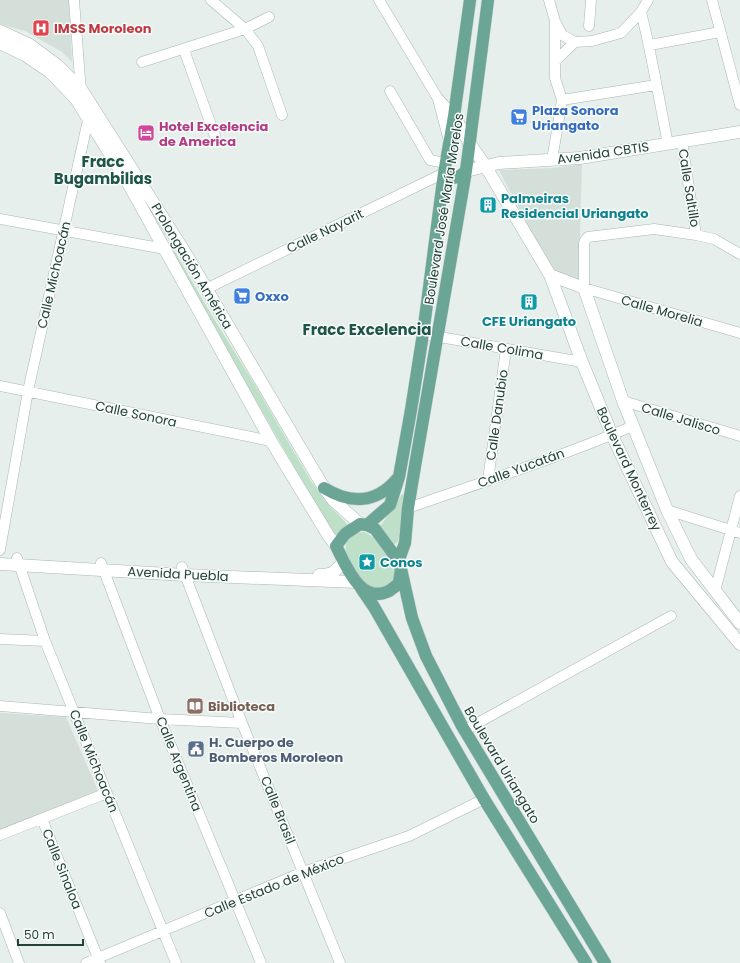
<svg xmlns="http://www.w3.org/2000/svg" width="740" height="963" viewBox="0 0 740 963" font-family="Poppins,sans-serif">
<rect width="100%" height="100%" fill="#e6efeb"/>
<path fill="#d4dfda" d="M0,0H69L72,62L62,52L25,31L0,24Z
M582,164L580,233V282L553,274L499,170L553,168Z
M0,713L66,717L99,793L0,829Z"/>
<path fill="#bfe0c8" d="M170,251L175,252L211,314L255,385L311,481L325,501L349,526L335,538Z
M402,494H405L398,542L393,545L380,527Z
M364,532C376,536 392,559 394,571C394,575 394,580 394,584L386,590L362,586L345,551L347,540L354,533Z"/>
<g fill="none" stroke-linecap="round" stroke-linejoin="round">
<g stroke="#a8b8b2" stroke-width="11">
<path id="minor" d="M74,0L81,92
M211,0L245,29L258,46L282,115
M379,0L437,97L454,116
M549,0L555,21V78L562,100L552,160
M712,0L740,105
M641,12C652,55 659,100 668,144
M556,23L562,35L575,42L592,41L621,33L641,12L648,0
M589,26L591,0
M650,45L720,32
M184,50L215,136
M555,61L575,42
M142,62L245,29L269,17
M390,91L430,160L445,163
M438,99L449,141
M562,100L656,85
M682,141L696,235
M0,219L165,249
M740,254L714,239L696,235L654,229L588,237L586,239L584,243V288L740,333
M206,289L444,173
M423,334L582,362
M0,386L271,441
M623,401L740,436
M488,480L506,349
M408,508C483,482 560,457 633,426
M667,510L740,533
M0,550L28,391L88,120L86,113
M17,558L45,641L176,963
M101,563L160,719L261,963
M182,567L242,723L340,963
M715,591L740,496
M0,639L45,641
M0,706L160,719L242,723
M465,730L671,616
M42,819L100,963
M0,835L107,793
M0,913L19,963
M86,963L303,872L409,836L484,799"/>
</g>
<g stroke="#a8b8b2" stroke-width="13">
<path id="tertiary" d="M0,31L30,45L57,65L81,89L186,254L324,488L333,500L360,524
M0,43L25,55L50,72L76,99L128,183L271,441L328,535L336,546
M454,116L470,144L486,167L550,275L582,362L612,435L672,562L740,644
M466,171L499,163L580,158L740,132
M550,275L584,288L623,401L667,510L691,559L740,623
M0,564L185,575L356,582
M319,575C333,575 335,572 344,561"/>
</g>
<g stroke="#c2cac8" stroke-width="13">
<path id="primary" d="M444,173C454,180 457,179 466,171
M324,488C350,504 376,504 397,479
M367,525L390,505L399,477L411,410L423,334L444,173L454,116L470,0
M398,562L405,543L408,508L415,466L466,171L488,0
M401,569L399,583C396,586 392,589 389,591C360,605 346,565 336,546L345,534L360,524L367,525L375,529L395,556L401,569L412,618L426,656L462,726L605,963
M361,588L374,607L484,799L586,963"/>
</g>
<use href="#minor" stroke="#fff" stroke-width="10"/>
<use href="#tertiary" stroke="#fff" stroke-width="12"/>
<use href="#primary" stroke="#6aa596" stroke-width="12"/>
</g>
<defs>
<g id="hospital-square" transform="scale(0.9)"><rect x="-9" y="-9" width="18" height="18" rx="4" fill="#e0444e" stroke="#f7fbf9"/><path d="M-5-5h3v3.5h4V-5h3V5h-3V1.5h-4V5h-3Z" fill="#fff"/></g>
<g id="supermarket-square" transform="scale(0.9)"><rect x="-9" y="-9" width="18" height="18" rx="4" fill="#3f7fe0" stroke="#f7fbf9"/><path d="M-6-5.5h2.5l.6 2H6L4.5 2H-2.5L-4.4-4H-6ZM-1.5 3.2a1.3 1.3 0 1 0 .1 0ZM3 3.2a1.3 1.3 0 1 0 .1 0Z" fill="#fff"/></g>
<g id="hotel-square" transform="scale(0.9)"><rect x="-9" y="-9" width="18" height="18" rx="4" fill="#d1479c" stroke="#f7fbf9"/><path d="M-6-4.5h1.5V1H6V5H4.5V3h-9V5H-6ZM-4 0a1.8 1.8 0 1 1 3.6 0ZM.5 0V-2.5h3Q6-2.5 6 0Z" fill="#fff"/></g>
<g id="building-square" transform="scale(0.9)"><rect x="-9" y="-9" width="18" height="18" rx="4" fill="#0f9aa8" stroke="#f7fbf9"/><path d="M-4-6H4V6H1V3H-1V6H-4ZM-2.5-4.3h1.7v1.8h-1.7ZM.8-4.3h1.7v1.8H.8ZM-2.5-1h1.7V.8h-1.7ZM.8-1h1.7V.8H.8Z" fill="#fff"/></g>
<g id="sight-square" transform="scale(0.9)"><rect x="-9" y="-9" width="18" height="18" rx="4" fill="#0f9aa8" stroke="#f7fbf9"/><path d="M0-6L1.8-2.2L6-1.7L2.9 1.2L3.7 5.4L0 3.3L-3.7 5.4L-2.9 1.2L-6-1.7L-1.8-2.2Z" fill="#fff"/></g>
<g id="library-square" transform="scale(0.9)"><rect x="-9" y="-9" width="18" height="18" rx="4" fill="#8d6e63" stroke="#f7fbf9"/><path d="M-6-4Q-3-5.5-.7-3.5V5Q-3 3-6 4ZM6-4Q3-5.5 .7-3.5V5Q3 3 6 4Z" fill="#fff"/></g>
<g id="civic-square" transform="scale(0.9)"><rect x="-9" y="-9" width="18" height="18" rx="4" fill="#5c6f8a" stroke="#f7fbf9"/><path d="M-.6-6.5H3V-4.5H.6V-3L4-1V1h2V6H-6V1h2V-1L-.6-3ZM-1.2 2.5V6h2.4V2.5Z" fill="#fff"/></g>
</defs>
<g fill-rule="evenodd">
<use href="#hospital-square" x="41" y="28"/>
<use href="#supermarket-square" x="519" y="117"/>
<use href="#hotel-square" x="146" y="133"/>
<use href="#building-square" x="488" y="205"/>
<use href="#supermarket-square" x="242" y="296"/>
<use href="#building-square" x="529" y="302"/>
<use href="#sight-square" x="367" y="562"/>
<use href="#library-square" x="195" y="706"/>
<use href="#civic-square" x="196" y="749"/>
</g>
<g text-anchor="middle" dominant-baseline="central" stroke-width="3" stroke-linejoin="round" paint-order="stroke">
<g font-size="13" font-weight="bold" fill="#be3a42" stroke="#f7fbf9" text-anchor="start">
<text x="54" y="28">IMSS Moroleon</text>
</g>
<g font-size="13" font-weight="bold" fill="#366cbe" stroke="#f7fbf9" text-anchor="start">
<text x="532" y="110">Plaza Sonora<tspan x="532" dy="15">Uriangato</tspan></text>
<text x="255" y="296">Oxxo</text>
</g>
<g font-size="13" font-weight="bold" fill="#b23c85" stroke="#f7fbf9" text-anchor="start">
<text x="159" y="126">Hotel Excelencia<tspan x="159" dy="15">de America</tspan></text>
</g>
<g font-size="13" fill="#24423a" stroke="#f7fbf9">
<text transform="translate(603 153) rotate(-8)">Avenida CBTIS</text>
<text transform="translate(689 188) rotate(81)">Calle Saltillo</text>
<text transform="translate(444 209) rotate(-81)">Boulevard José María Morelos</text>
<text transform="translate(325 231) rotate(-26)">Calle Nayarit</text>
<text transform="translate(192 266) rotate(59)">Prolongación América</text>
<text transform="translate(54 275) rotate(-77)">Calle Michoacán</text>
<text transform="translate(662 311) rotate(16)">Calle Morelia</text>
<text transform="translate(502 348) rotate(10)">Calle Colima</text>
<text transform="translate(136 414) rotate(12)">Calle Sonora</text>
<text transform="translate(497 415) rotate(-82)">Calle Danubio</text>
<text transform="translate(681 419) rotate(17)">Calle Jalisco</text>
<text transform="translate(521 468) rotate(-20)">Calle Yucatán</text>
<text transform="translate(629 469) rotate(65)">Boulevard Monterrey</text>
<text transform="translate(178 574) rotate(3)">Avenida Puebla</text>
<text transform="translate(94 761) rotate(68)">Calle Michoacán</text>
<text transform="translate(179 764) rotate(68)">Calle Argentina</text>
<text transform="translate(502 765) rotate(59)">Boulevard Uriangato</text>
<text transform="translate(278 810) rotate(68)">Calle Brasil</text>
<text transform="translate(62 869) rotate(68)">Calle Sinaloa</text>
<text transform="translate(274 886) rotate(-22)">Calle Estado de México</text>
</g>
<g font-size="13" font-weight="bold" fill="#0d838f" stroke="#f7fbf9" text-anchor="start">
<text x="501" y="198">Palmeiras<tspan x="501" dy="15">Residencial Uriangato</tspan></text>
<text x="529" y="321" text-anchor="middle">CFE Uriangato</text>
<text x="380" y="562">Conos</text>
</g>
<g font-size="13" font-weight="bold" fill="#785e54" stroke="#f7fbf9" text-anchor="start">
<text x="208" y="706">Biblioteca</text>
</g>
<g font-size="13" font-weight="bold" fill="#4e5e75" stroke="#f7fbf9" text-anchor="start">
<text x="209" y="742">H. Cuerpo de<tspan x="209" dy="15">Bomberos Moroleon</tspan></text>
</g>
<g font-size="15" font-weight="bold" fill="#1f5548" stroke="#f7fbf9">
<text x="103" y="161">Fracc<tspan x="103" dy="17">Bugambilias</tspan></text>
<text x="367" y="329">Fracc Excelencia</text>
</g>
</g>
<path d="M18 939v6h65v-6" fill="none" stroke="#24423a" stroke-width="2"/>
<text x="24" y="939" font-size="12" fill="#24423a" stroke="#f7fbf9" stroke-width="3" paint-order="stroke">50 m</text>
</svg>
